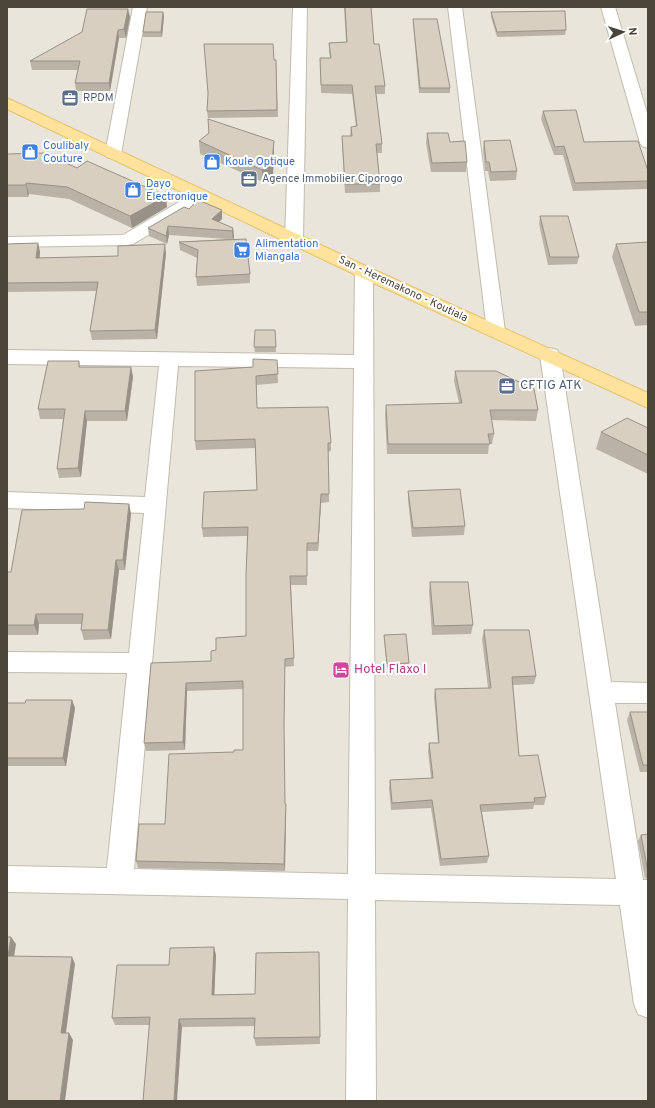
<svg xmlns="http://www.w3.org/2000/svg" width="655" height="1108" viewBox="0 0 655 1108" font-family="Overpass,sans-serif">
<rect width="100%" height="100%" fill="#f6f3ec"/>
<path fill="#eae5da" d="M7,7H648V1101H7Z"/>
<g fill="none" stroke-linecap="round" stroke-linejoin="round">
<g stroke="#c2bbae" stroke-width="2">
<path id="minor" d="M133,7H147L121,154L119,157L113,159L107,157L105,154Z
M293,7H307L303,239L300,243L294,244L288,243L285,239Z
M448,7H462L505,331L503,335L496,337L489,335L487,331Z
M601,7H615L648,116V148L642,146L640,143Z
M202,191L208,192L210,196L208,200L133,244L127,245L7,247V237L123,235L196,192Z
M364,266L370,268L373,272L375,874L616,879L540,355L543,350L550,348L557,350L560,355L611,682L648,683V703H615L643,880H648V906H647L648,1018L638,1014L634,1004L620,905L375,900L376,1101H346L348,899L7,892V866L107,868L127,673L7,672V652L129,653L144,513L7,508V492L145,497L159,366L7,364V350L354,355L355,272L358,268ZM178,366L354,368L348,874L134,869Z"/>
</g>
<g stroke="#e6c16a" stroke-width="2">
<path id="major" d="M7,98L370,268L648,393V408L358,276L7,109Z"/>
</g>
<use href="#minor" fill="#fff" fill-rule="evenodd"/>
<use href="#major" fill="#ffe39c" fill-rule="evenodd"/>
</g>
<path fill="#bab2a6" d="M344,7H371L374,44L385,86V94H376L382,144V153H377L380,184V192L345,193L342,144V136H350L351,127H356L352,94L321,93L320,58H330L329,51V43L346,42Z
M491,12L566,30L565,35L497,37L491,17Z
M164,16L162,37H143V32Z
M130,17L126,38H119L110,91H76L75,83L78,70H32L30,61Z
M413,19L450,88V93H419L413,23Z
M274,60H276L278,117L208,118L207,111Z
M543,111L584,142L648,171V189L573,191L563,155H554L541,119Z
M427,133L450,142L467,162L466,172H431L426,143Z
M199,141H274V154L273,174L263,182L200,154Z
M484,141L517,171L516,180L490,181L488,171H485L483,150Z
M7,154L77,168L167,207L132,228L69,199L29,194L28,197H7Z
M189,209L222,210V219L219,222L233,228L234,237L233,239L250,274V283L197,286L196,277L197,258L180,250L179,242L227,239L169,235L167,244L149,236L148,228Z
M540,216L579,257L577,264L548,265L539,224Z
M648,242V325L635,326L612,257L616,244Z
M38,243L40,252V258L118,256L166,253L157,339L92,340L90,331L96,291L7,292V244Z
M275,330L276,352H255L254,347Z
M277,360L278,383L256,385L257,408L331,443V451L328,452L329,502L321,503L318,551H307V585H291L294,666L285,667L284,732L285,804H286V811L285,871L138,868L136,861L165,824L234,752L243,750V689L187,691L185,750L146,751L144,743L151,663L211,661L216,650L246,636L247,536L203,537L202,528L257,490L255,448L196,450L195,441L253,367Z
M79,361L80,367H131L133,377L127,421H87L81,477L59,478L57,469L63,419H40L38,409Z
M455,371L538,410L536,421L491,420L494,434L492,444H489L488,454H387L385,415L386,405L459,403L454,381Z
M648,428V474L596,449L601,432Z
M408,491L465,526L464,535L412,537L408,500Z
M129,504L131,514L125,570H119L111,639L84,640L81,630L82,624H39L38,635H7V572H11L84,509Z
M430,582L473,625L471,634L432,635L429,591Z
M484,630L536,676L534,684L513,685L519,756L546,797L544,805H534L533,809L482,812L489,856L487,863L440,866L431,808L391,810L389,788L390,780L431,778L428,751L429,743H438L434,697L435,689L488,688L482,639Z
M384,635L409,663L408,667L387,668L384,639Z
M72,700L75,708L66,766H7V703H25Z
M630,712H648V772H640L627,720Z
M648,834V879L645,878L638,841L641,835Z
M319,952L320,1044L256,1046L254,1038L255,1026L182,1027L149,1025H115L112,1018L169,965L216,955L214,995L255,994Z"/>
<path fill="#979187" d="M128,9L130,17L126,38L124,29Z
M163,12L164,16L162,37L161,32Z
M118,30L119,38L110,91L109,83Z
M274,141V154L273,174L263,182L262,170Z
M26,183L29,194L28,197L26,185Z
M166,196L167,207L132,228L130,216Z
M222,210V219L213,227L212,219Z
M168,226L169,235L167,244L166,236Z
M233,228L234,237L233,240L232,231Z
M38,243L40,252L38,267L36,258Z
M165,244L166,253L157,339L155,330Z
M131,367L133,377L127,421L125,411Z
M85,411L87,421L81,477L78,468Z
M321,494V503L318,551V543Z
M129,504L131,514L125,570L123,560Z
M116,560L119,570L111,639L108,630Z
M36,614L39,624L38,635L34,625Z
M186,683L187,691L185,750L183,742Z
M72,700L75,708L66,766L63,758Z
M286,804V811L285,871L284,864Z
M11,937L16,944L13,964L8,956Z
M214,947L216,955L214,1003L212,995Z
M72,957L75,964L65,1040L61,1033Z
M179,1019L182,1027L177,1101H174Z
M69,1033L73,1040L65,1101H60Z"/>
<path fill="#d8cfc1" stroke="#979187" d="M345,7H371L374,44H379L385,86H375L382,144H376L380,184H345L342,136H352L351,127L357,126L352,85H321L320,58H331L329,43L347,42Z
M87,9H128L124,29L118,30L109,83H75L80,61H30L82,32Z
M565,11L566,30L497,32L491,12Z
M146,12H163L161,32H143Z
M413,19H437L450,88H420Z
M204,44H273L274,60H276L277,110L207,111L208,93Z
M576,110L584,142L638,141L648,171V181L575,183L564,146L555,147L543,111Z
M208,119L274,141L272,162L262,170L199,141L209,133Z
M427,133H448L450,142L465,141L467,162L432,163Z
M510,140L517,171L491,172L489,162H486L484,141Z
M44,153L77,168L87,161L166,196L130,216L67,187L26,183V185H7V154Z
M198,200L222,210L212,219L233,228L232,231L168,226L166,236L148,228L184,207L189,209Z
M540,216H568L579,257H550Z
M246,239L250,274L196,277L198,250L179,242Z
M648,242V312H639L616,244Z
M38,243L36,258L118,256V246L165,244L155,330L90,331L98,282L7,283V244Z
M255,330H275L276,347H254Z
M253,359L277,360L278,374L256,376L257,408L328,407L331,443H328L329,494H321L318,543H307V576H290L294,658L285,659L284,724L285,804H286L284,864L136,861L139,824H165L169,754L234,752V750H243V681L186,683L183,742L144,743L151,663L211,661V651L216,650V638L246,636V574L248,527L202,528L204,492L257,490L255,439L195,441V371L253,367Z
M48,361H79V367H131L125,411H85L78,468L57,469L65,409H38Z
M455,371H496L534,389L538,410H490L494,434H488L490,444H388L386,405L462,403Z
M627,418L648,428V455L601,432Z
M460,489L465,526L413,528L408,491Z
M85,502L129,504L123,560H116L108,630H81L83,614H36L34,625H7V572H11L22,510L84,509Z
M430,582H468L473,625L434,626Z
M484,630H529L536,676L512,677L519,756L538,755L546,797L534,798L535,802L480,805L489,856L441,859L432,800L392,803L390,780L433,778L429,743H439L435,689L491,688Z
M406,634L409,663L387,664L384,635Z
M26,700H72L63,758H7V703H25Z
M630,712H648V765H643Z
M648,834V872L641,835Z
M7,937H11L8,956L72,957L61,1033H69L60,1101H7Z
M214,947L212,995L255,994L256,953L319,952L320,1037L254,1038L255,1018L179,1019L174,1101H143L150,1017L112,1018L117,965H169L170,948Z"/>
<defs>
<g id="office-square" transform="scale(0.9)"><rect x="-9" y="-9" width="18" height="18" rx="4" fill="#5c6f8a" stroke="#fff"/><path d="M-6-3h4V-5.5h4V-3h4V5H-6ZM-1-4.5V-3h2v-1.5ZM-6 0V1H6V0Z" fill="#fff"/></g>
<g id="shop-square" transform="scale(0.9)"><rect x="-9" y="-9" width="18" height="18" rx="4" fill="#3f7fe0" stroke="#fff"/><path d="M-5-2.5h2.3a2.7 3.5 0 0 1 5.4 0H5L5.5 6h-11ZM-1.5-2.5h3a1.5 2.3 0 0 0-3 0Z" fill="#fff"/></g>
<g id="supermarket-square" transform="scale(0.9)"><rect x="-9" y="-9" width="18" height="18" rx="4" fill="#3f7fe0" stroke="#fff"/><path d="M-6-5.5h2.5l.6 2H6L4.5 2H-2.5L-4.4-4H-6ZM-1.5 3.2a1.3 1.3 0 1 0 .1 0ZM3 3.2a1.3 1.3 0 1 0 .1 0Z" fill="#fff"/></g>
<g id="hotel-square" transform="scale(0.9)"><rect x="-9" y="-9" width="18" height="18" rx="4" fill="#d1479c" stroke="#fff"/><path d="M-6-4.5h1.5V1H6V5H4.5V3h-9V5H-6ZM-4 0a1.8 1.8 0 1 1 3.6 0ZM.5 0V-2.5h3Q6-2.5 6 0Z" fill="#fff"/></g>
</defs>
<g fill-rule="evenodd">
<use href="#office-square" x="70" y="98"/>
<use href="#shop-square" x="30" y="152"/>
<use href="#shop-square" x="212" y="162"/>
<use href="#office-square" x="249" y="179"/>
<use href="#shop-square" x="133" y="190"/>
<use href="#supermarket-square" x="242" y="250"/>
<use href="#office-square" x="507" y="386"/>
<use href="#hotel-square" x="341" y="670"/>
</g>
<g text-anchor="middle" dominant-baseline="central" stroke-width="4" stroke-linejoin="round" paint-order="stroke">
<g font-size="11" fill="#4e5e75" stroke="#fff" text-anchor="start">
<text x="83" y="98">RPDM</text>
<text x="262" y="179">Agence Immobilier Ciporogo</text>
</g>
<g font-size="11" fill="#366cbe" stroke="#fff" text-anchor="start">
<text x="43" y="146">Coulibaly<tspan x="43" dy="13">Couture</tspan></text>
<text x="225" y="162">Koule Optique</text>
<text x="146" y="184">Dayo<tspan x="146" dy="13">Electronique</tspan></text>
<text x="255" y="244">Alimentation<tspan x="255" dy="13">Miangala</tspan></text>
</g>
<g font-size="11" fill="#4b4439" stroke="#fff">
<text transform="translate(403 289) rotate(25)">San - Heremakono - Koutiala</text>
</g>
<g font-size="13" fill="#4e5e75" stroke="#fff" text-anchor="start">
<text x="520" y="386">CFTIG ATK</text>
</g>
<g font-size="13" fill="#b23c85" stroke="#fff" text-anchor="start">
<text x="354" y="670">Hotel Flaxo I</text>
</g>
</g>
<rect width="655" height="1108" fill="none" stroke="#4b4439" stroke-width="16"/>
<g transform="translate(623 32) rotate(86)" stroke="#ffffff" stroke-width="3" paint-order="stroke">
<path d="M0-3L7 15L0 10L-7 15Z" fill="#4b4439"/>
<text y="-6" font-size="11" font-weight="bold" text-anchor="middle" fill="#4b4439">N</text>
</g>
</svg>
